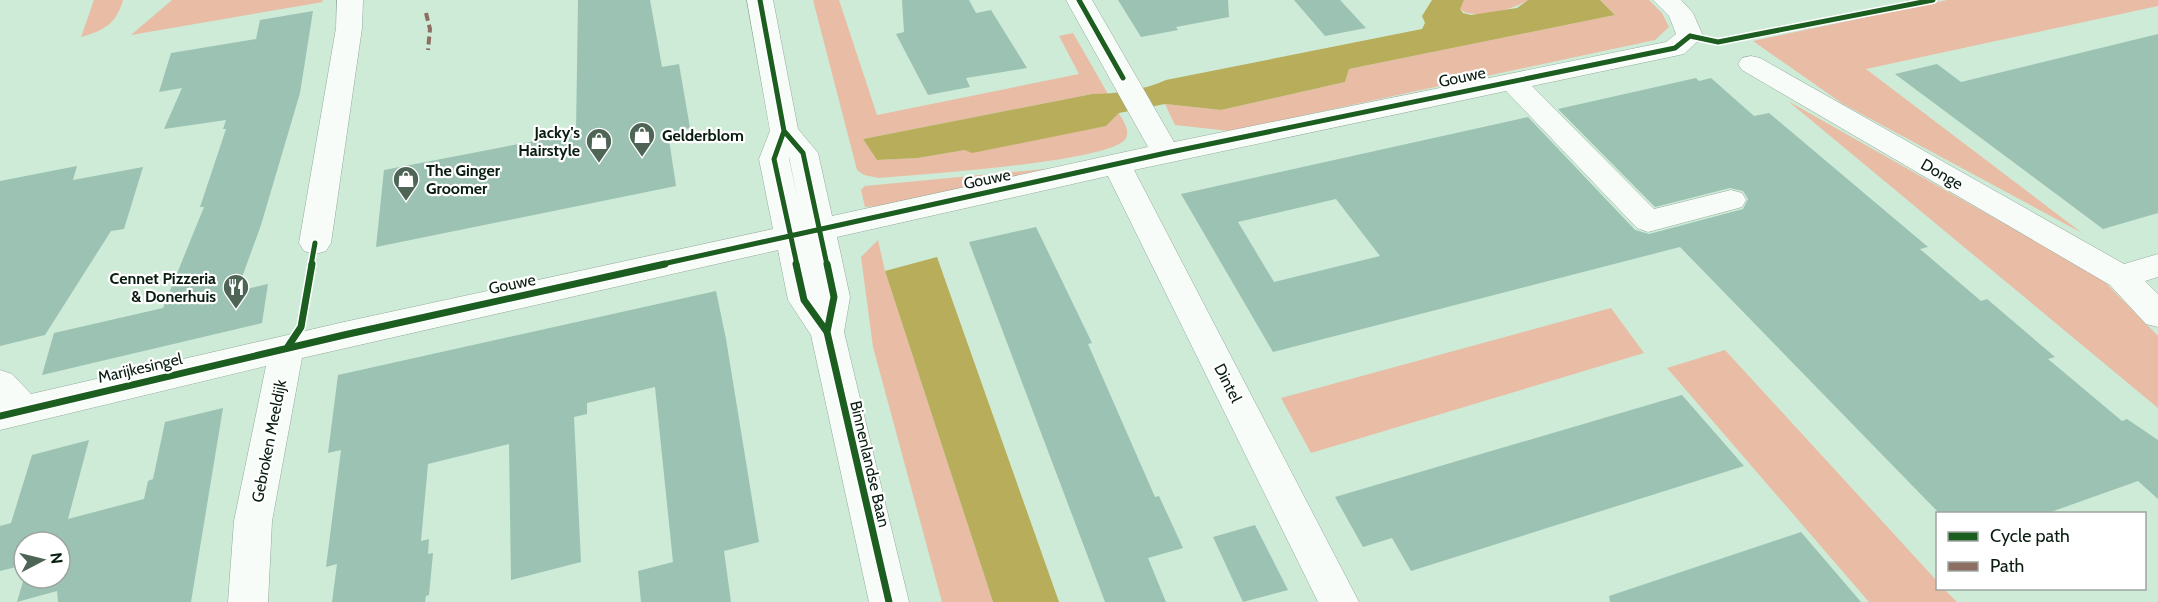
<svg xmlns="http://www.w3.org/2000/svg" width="2158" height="602" viewBox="0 0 2158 602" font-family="Cabin,sans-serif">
<rect width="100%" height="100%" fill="#ceebd7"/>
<path fill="#e9bca5" d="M94,0H123C116,24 105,30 81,37Z
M172,0H322L323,2L131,35Z
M813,0H839L877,115L1079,74L1059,36L1073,33L1108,94H1092L863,139L877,160L918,158L1106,126L1119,113C1123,121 1130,130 1126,138C1116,162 913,175 879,178L864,175L857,170Z
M1464,0H1528C1515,9 1471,22 1459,8Z
M1600,0H1649L1662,13L1669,27L1655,40L1230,131L1175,125L1165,104L1221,110L1345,82L1349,69L1615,15Z
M1947,0H2158V6L1866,69L2082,233L1843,104L1753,41Z
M1788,101L2102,279L2158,336V408Z
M1055,168L879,206L865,207L861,190L865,186Z
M878,240L885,271L993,602H942L873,347L861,257Z
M1611,308L1644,353L1311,453L1281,398Z
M1725,350L1937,581L1938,588L1944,589L1957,602H1869L1667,368Z"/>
<path fill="#b8ad5a" d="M1432,0H1464L1460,9L1463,13L1471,15L1517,8L1528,0H1600L1615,15L1349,69L1345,82L1221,110L1165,104L1119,113L1106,126L972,153L965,150L918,158L877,160L863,139L1092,94C1116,94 1144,90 1166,80L1422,29L1425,23L1422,16Z
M937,257L1059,602H993L885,271Z"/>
<path fill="#9bc2b3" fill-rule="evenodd" d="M578,0H650L662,67L679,64L690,128L668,133L676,186L376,247L384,170L576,133Z
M902,0H969L976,13L991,10L1027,68L966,78L970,87L928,95L896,34L904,32Z
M1118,0H1228L1229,17L1176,27L1178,30L1141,37Z
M1294,0H1340L1366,28L1325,36Z
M313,11L300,93L261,225L237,291L268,284L262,323L42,375L54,333L163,308L204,207H200L226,129H223L226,120L164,129L182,88L159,92L171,53L256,39L260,20Z
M2158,34V213L2103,229L1895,74L1937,64L1961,82Z
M1696,78L1699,81L1711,78L1754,116L1769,113L1928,247L1920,249L1981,301L1987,299L2055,357L2048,359L2122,421L2127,419L2158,440V499L2138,481L2048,513H1939L1680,247L1273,352L1181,194L1528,117L1635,230L1649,234L1743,209L1748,199L1743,191L1730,188L1655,207L1558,109ZM1336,199L1380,256L1274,282L1238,222Z
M77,166L73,180L143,167L124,229L111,231L45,335L0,346V181Z
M1036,227L1092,343L1088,344L1155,497L1159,496L1183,548L1148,558L1166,602H1105L969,242Z
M716,291L726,339L759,542L724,551L731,602H641L638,571L673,562L655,387L587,403V414L574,417L581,562L511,580L509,444L428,464L421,541L429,539L428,554L433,553L429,595L426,596L425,602H332L337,564L326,567L341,450L328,453L338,375Z
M1682,395L1744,466L1411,571L1392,538L1363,547L1335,497Z
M223,408L191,602H58L57,591L17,602L24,578H60V542H24V565L0,571V526L11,523L32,455L89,440L68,519L144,499L148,481L153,479L165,422Z
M1255,525L1288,590L1243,602L1213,537Z
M1801,532L1861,602H1610L1609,596Z"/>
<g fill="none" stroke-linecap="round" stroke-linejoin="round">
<g stroke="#94aa9b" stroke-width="1">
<path id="minor" d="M337,0H363L362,28L331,243L326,251L315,254L304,251L299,243L336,28Z
M747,0H773L798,129L818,153L832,216L1148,147L1066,0H1092L1174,142L1666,42L1676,34L1669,16L1653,0H1681L1693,13L1703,36L1684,54L1532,86L1654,209L1731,190L1742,193L1746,200L1742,207L1731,210L1648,232L1637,228L1506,91L1134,170L1359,602H1318L1108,176L837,237L850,297L844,332L909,602H869L811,335L788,300L778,250L302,358L272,521L268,602H228L234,521L266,366L0,430V370L12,374L31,394L344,322L773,229L759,159L770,131ZM789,157L798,201L789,159Z
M1751,56L1760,58L2124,264L2158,254V277L2145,281L2158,294V327L2146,324L2110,285L1742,70L1738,64L1742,58Z"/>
</g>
<use href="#minor" fill="#f8fcf9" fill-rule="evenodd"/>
<path stroke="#8d6e63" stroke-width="4" stroke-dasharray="8 4" stroke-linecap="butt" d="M426,13L430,29L428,50"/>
<g stroke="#fff" stroke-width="8">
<path id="cycleway-far1" d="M760,0L784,131L774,159L797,265
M1079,0L1123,78
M1690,36L1718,42L1933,0
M784,131L803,153L827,265
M311,265L315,243
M658,265L1166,153L1675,48L1690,36"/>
</g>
<g stroke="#fff" stroke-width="10">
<path id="cycleway" d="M796,264L804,300L827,332L889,602
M827,264L834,297L827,332
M287,348L301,327L312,264
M0,416L344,335L665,264"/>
</g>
<use href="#cycleway-far1" stroke="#1b5e20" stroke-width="5"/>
<use href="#cycleway" stroke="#1b5e20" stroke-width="7"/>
</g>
<defs>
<g id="shop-pin" transform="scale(1.35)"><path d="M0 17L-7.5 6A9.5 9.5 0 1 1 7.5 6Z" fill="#4e6556" stroke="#fff"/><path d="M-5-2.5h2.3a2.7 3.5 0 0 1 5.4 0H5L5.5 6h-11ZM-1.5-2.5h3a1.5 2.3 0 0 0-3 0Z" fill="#fff"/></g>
<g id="restaurant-pin" transform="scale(1.35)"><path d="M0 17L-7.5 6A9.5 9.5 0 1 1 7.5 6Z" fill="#4e6556" stroke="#fff"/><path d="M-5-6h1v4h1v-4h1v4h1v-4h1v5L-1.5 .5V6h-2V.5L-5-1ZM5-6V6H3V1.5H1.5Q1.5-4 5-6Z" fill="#fff"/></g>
</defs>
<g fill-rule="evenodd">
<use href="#shop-pin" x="642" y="135"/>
<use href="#shop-pin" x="599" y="141"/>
<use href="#shop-pin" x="406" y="179"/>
<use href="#restaurant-pin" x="236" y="287"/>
</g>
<g text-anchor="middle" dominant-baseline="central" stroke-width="4.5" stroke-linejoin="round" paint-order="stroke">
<g font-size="16" fill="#091d10" stroke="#fff">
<text transform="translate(1462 77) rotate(-12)">Gouwe</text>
<text transform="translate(1942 174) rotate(30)">Donge</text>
<text transform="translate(987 179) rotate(-12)">Gouwe</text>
<text transform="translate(512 284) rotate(-12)">Gouwe</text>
<text transform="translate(140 368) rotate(-13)">Marijkesingel</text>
<text transform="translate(1228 383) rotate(63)">Dintel</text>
<text transform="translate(269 441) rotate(-79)">Gebroken Meeldijk</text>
<text transform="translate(870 464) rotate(77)">Binnenlandse Baan</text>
</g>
<g font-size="16" font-weight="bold" fill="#091d10" stroke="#fff" text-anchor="end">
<text x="580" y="132">Jacky's<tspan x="580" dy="18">Hairstyle</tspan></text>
<text x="662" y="135" text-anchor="start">Gelderblom</text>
<text x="426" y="170" text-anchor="start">The Ginger<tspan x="426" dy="18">Groomer</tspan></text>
<text x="216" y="278">Cennet Pizzeria<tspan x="216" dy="18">&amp; Donerhuis</tspan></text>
</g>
</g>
<rect x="1936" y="512" width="210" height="78" fill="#ffffff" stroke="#9da59f" stroke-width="1.5"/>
<rect x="1948" y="532" width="30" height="9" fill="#1b5e20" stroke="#9da59f" stroke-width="1.5"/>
<text x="1990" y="542" font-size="18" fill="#091d10">Cycle path</text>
<rect x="1948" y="562" width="30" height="9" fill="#8d6e63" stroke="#9da59f" stroke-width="1.5"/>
<text x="1990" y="572" font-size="18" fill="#091d10">Path</text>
<g transform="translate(42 560) rotate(83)"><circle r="28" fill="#ffffff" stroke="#9da59f" stroke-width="1.5"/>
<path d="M0-4.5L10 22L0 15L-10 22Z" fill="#4e6556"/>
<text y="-9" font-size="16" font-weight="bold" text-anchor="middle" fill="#091d10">N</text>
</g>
</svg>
